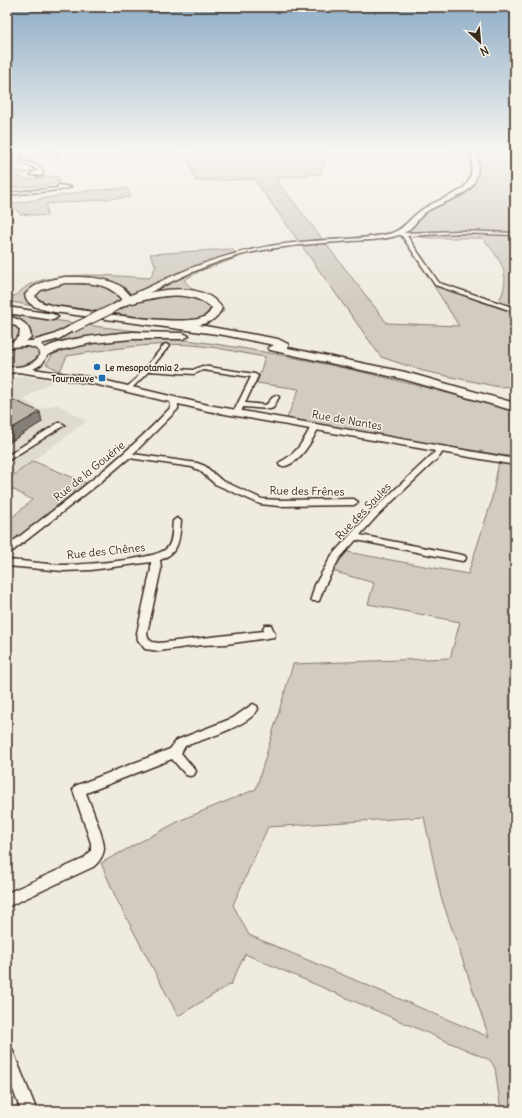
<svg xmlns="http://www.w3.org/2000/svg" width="522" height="1118" viewBox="0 0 522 1118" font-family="Delius,sans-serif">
<rect width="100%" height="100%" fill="#efebe0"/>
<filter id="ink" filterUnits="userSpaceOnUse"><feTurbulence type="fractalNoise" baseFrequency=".025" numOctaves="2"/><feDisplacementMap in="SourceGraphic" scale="8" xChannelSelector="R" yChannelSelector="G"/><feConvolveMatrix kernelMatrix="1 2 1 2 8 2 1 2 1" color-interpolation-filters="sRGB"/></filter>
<g filter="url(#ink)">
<path fill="#e0dbd0" d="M7,375L11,378L21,376L55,380L23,399L39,409L57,404L87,421L7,480Z"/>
<path fill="#d1cbc0" stroke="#867a6f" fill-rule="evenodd" d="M119,149H171L172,154L123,158Z
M230,149H326L325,161L320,174L275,178L387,323L459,326L434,286L497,304C514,277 501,259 482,238H431L410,236L407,232C414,222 422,212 434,207C452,200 473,198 477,175C478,169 479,162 478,157L446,149H515V386L499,387L423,371L381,357L254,179L196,181L185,153L231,150Z
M7,166L28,173L16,174V177H23L24,180L57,176L60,181L48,185L7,188Z
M127,188L131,197L46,204L47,216L20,214L11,204L87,191Z
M232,249L239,257L200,271L184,280C195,297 216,294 224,311L204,326L45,304L33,306L7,301V295L15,296C21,291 28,284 35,282C72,271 113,276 150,278L156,266L150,254Z
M7,314L75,323L61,331L40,339L7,343Z
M85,325L154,333L170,338C281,351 389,377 496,406L515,412V457L430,444L287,418L299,389L257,383L265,357C244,354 223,348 202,346C158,341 111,349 67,356L60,371L46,364L54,353L50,347L56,344L57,340Z
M14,345C23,346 34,344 39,353L38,358L26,366L7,369V347Z
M33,461L89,484L13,543L7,540V522L32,500L7,486V480Z
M499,461L515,465V1111H501L495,1068L490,1060L245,954L231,984L178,1016L116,898L101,863L181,820L256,789L293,664L450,658L460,622L368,604L374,583L332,571L347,552L468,574L491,503ZM424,817L441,897L489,1037L249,935L233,905L268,827Z"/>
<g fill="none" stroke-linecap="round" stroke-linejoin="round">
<g stroke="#3b2a1e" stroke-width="3">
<path id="street" d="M47,149H51L57,155L54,156Z
M16,150L21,157L19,161C28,162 37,163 43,171L42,176L31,175V173L38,170L33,167L26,164L7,163V161H15L17,157L15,154L7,153V151Z
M58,185L71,187L60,190L7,195V193L57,188Z
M459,231L515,233V235L459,233L407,236L439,283L515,308V312L435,285L402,236L397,233L399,232L405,233Z
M166,344L169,346L152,367L193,370L202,366L255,374L258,376L245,403L266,405L274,396L276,395L279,397L273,408L270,409L243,407L240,415H234L233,413L251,377L203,370L194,374L149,371L131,389H127V387L136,379L164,345Z
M174,398L178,400V409L133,454L197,463L205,466L221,480L262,499L279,500L354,499L358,502L354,505L279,506L260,504L215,484L199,470L192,467L129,458L97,485L10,553L7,554V546C64,502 122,460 171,407L170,400Z
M58,423H61L65,425L7,461V456Z
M312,425H315L319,427C313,439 297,469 280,466L279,464L280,462C297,454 303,441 312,425Z
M437,447H440L444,449L440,456L377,516L360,535L462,555L465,556L466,558L465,560L462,561L356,540L339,559L325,585L319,601H313L311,599L315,585L332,555L371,512L434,453Z
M177,518L181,521C179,540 180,552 160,560L161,569L147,633L148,638L152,642L159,643L264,631L263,628L265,625H271L275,634L274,637L226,644L201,645L159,651L145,649L138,640L137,633L151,569V562L91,570L63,571L7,566V560C25,561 44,564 62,565C80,565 157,560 167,548C173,542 172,529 173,521Z
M253,704L257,706L258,709C251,725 202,740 185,746L181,753L196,771L194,775L190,776L186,775L172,759L86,793C90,804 105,839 104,849C103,857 98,863 93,867L7,907V893L83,859L91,851V843L73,790L75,786L170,749L177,740L233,718Z
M7,1046L12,1049L37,1111H21L7,1074Z"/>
</g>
<g stroke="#3b2a1e" stroke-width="3">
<path id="secondary" d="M471,149H477C483,195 463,192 429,210C418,216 414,229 402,234C386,240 368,240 351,241C313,244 273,246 237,256C194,268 154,290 115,311L108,309C117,300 139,292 151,286C199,262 247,247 301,242C328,239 367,240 392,233C406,228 411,216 423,209C455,189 477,197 471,149Z
M70,326L77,328L59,339L41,344L49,353L42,364L33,369L94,378L208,405L515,459V465L208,411L94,384L19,372L7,373V367C20,368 35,366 41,353C33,343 18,346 7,348V342L32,341L53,335Z"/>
</g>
<g stroke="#3b2a1e" stroke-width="3">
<path id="highway" d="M65,277C86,277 119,276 131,297C158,290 203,280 222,308C217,319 211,322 199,325L278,339L288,344V348L405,372L515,403V411L403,379L270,350L268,348L274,345L224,335L54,312C43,309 28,308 25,295C35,282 50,280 65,277ZM65,283C89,283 110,281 124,303L128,304C155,297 189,287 212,308C210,312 208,315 204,317C183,328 82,310 54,306C47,304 39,303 35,296L41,290Z
M7,307L53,314L58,317L53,320L7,313Z
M7,316C19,319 30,323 31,337L22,345L18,346L12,343L19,336L20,330L16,326L7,323Z
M132,332L183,333L189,336L183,339H132L92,343L61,350L45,356L39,353C50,338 113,334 132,332Z"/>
</g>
<use href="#street" fill="#f7f3e8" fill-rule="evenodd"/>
<use href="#secondary" fill="#f7f3e8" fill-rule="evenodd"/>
<use href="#highway" fill="#f7f3e8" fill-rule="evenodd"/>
<g stroke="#3b2a1e" stroke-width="10" stroke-linecap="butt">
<path id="secondary-bridge" d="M73,328L112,309"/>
</g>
<use href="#secondary-bridge" stroke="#f7f3e8" stroke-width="8"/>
</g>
<path fill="#847f77" stroke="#3b2a1e" d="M40,412L42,422L7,444V431Z"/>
<path fill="#bdb5aa" stroke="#3b2a1e" d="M7,397L40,412L7,431Z"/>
</g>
<linearGradient id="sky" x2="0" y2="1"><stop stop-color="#8fadc7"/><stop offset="0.49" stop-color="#f8f6f1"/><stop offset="1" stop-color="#f8f6f1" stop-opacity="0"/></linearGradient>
<rect width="522" height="305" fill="url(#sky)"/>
<g fill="#1f6fb2" stroke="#f7f3e8" stroke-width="1.5">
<circle cx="97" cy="367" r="4"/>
<rect x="98" y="374" width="8" height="8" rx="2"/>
</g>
<g text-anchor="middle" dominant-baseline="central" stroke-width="3" stroke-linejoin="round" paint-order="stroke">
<g font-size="9" font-weight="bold" fill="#3b2a1e" stroke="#f7f3e8" text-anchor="start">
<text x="105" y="367">Le mesopotamia 2</text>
<text x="94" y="378" text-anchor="end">Tourneuve</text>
</g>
<g font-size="11" fill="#3b2a1e" stroke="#f7f3e8">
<text transform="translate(347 420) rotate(10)">Rue de Nantes</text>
<text transform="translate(89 471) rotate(-39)">Rue de la Gouérie</text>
<text transform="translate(307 491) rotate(1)">Rue des Frênes</text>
<text transform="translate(363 511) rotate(-46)">Rue des Saules</text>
<text transform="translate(106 551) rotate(-6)">Rue des Chênes</text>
</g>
</g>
<rect width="522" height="1118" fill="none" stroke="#f7f3e8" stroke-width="24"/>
<rect x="12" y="12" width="498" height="1094" fill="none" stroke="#3b2a1e" stroke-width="1.5" filter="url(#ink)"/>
<g transform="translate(480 42) rotate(154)" stroke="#f7f3e8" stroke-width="3" paint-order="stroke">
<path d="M0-3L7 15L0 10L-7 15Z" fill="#3b2a1e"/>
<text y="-6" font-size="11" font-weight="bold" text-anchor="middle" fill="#3b2a1e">N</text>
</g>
</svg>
